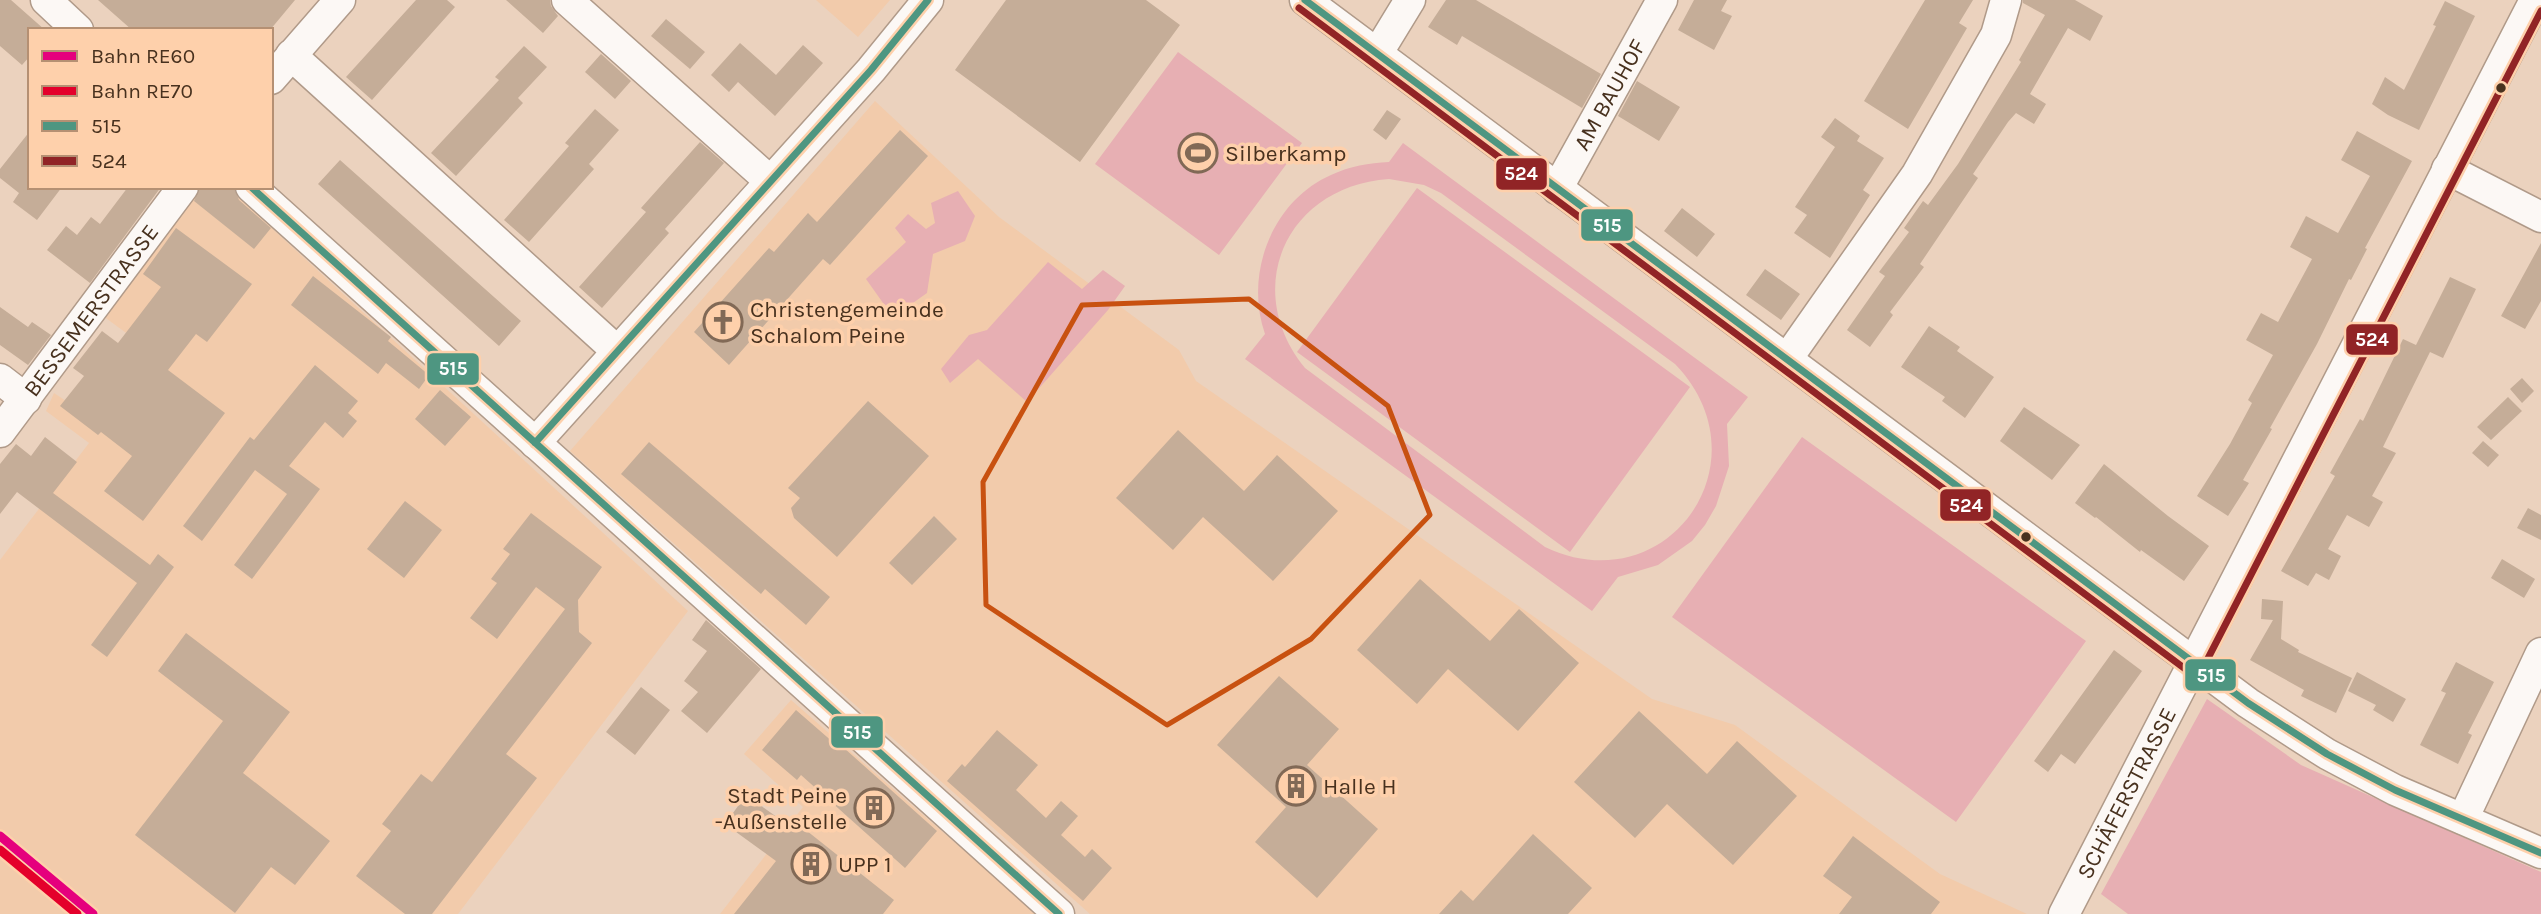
<svg xmlns="http://www.w3.org/2000/svg" width="2541" height="914" viewBox="0 0 2541 914" font-family="Karla,sans-serif">
<rect width="100%" height="100%" fill="#ebd2be"/>
<path fill="#f2cbab" d="M816,0H890L858,37Z
M875,101L999,217L1179,350L1196,381L1652,699L1735,725L1940,874L2027,914H1090L570,451Z
M190,187H227L688,611L458,914H0V560L89,443L46,411L54,393L78,409L133,338L103,316Z
M791,700L1037,914H720L803,807L744,754Z"/>
<path fill="#e7afb3" fill-rule="evenodd" d="M1178,52L1302,143L1219,255L1095,164Z
M1403,143L1748,397L1727,424L1729,466L1716,506L1705,525L1692,541L1658,565L1618,577L1592,611L1245,359L1265,334C1244,274 1272,201 1331,175C1350,166 1369,163 1389,162ZM1389,179L1424,185L1441,193L1675,364C1769,461 1667,605 1545,547L1305,368C1240,288 1287,186 1389,179Z
M1417,188L1690,387L1570,552L1297,352Z
M958,191L975,216L965,241L933,254L927,293L893,317L866,279L906,242L895,228L908,214L926,229L935,223L931,203Z
M1048,262L1082,289L1103,270L1125,286L1108,310L1027,402L978,359L950,383L941,369L969,335L987,330Z
M1802,437L2086,641L1956,822L1672,617Z
M2207,699L2301,765L2541,872V914H2128L2101,894Z"/>
<path fill="#c5ad98" d="M0,0H11L45,30H30V56L22,65L0,46Z
M98,0H295L270,30H132Z
M416,0H447L455,7L372,100L346,77Z
M506,0H550L551,6L558,16L543,33Z
M1006,0H1146L1180,25L1080,162L955,70Z
M1446,0H1476L1601,74L1582,108L1462,36L1457,45L1428,27Z
M1694,0H1727L1721,11L1732,16L1714,50L1678,30Z
M1925,0H1973L1959,23L1967,28L1908,129L1864,101Z
M2023,0H2075L2103,16L2090,41L2068,28L2030,94L2046,104L2034,124L2016,113L2008,122L1973,174L1978,178L1920,264L1924,267L1890,312L1893,315L1870,347L1847,330L1885,276L1879,272L1909,232L1904,228L1923,201L1928,205L1958,164L2021,62L2019,60L2045,15L2023,3Z
M2445,1L2475,16L2419,130L2388,115L2372,104L2385,77L2404,90L2436,26L2433,25Z
M666,19L705,52L690,69L651,36Z
M740,43L776,75L803,45L823,63L775,116L738,82L729,92L711,75Z
M524,46L547,67L518,98L523,103L456,176L431,153L499,80L495,77Z
M601,54L631,81L615,99L585,72Z
M1637,81L1680,107L1659,141L1618,116Z
M595,109L619,130L589,164L594,169L529,242L504,220L569,146L565,143Z
M1387,110L1401,119L1386,140L1373,130Z
M1835,118L1860,136L1857,141L1884,158L1863,190L1870,195L1830,258L1794,233L1807,215L1795,207L1835,147L1821,137Z
M900,130L928,156L830,265L823,259L729,365L694,332L769,248L774,252L808,213L817,222Z
M30,131V187H62L37,220L13,202L19,193L0,178V169Z
M2357,131L2412,161L2365,248L2367,249L2351,280L2349,279L2317,344L2270,428L2272,429L2243,480L2249,483L2228,516L2197,496L2230,444L2252,403L2248,400L2273,355L2246,340L2261,313L2278,322L2312,259L2290,247L2306,216L2338,233L2370,176L2341,160Z
M700,142L724,163L665,229L669,233L602,308L579,287L646,212L641,208Z
M340,160L521,321L499,346L318,184Z
M128,187H161L90,283L47,250L66,226L77,235L91,217L100,224Z
M200,187H234L239,200L271,228L254,249L194,201Z
M1682,208L1715,234L1697,257L1664,231Z
M176,228L252,284L207,342L196,334L168,370L225,413L143,521L104,491L132,456L101,432L98,435L60,406L84,376L73,368L102,331L118,343L161,287L143,274Z
M2541,243V301L2525,329L2501,316Z
M1765,269L1800,294L1781,320L1746,295Z
M313,276L391,337L388,341L429,375L419,389L386,363L378,374L291,305Z
M2450,277L2476,289L2443,358L2430,352L2383,447L2396,453L2372,496L2383,502L2369,527L2347,515L2328,549L2341,556L2329,580L2316,573L2308,586L2281,571L2335,476L2330,473L2360,419L2363,421L2403,339L2416,345Z
M0,307L28,327L32,322L51,335L28,365L0,345Z
M1929,326L1960,347L1957,351L1994,377L1965,418L1942,401L1945,397L1901,367Z
M315,365L358,401L348,413L357,421L343,438L325,422L289,466L320,489L252,579L234,565L287,494L255,470L202,541L183,526L250,437L254,440Z
M2522,378L2534,391L2522,403L2510,389Z
M440,390L471,417L445,446L415,419Z
M2508,397L2522,411L2491,440L2477,427Z
M868,401L929,456L837,557L794,518L791,508L800,498L788,488Z
M2024,407L2080,445L2052,480L2000,441Z
M1178,430L1244,491L1277,455L1338,511L1273,581L1203,517L1173,550L1116,498Z
M45,437L77,462L53,493L150,565L158,554L174,567L107,657L91,645L137,583L17,492L0,514V464L16,444L31,456Z
M2483,441L2499,455L2488,467L2472,453Z
M649,442L830,597L806,625L765,589L761,594L621,474Z
M2104,464L2168,516L2209,546L2184,581L2141,550L2140,552L2096,517L2095,518L2075,503Z
M405,501L442,530L404,578L367,549Z
M2528,508L2541,515V540L2517,528Z
M531,513L602,567L578,600L579,632L592,643L506,754L537,778L432,914H405L356,876L391,831L382,824L421,774L432,782L565,609L536,587L497,639L470,618L497,583L491,579L510,554L503,549Z
M934,516L957,539L912,585L889,563Z
M2502,559L2535,579L2524,598L2491,578Z
M1420,579L1490,641L1519,609L1579,663L1518,731L1448,669L1417,704L1357,650Z
M2262,599L2283,601L2281,639L2299,650L2298,652L2352,678L2336,713L2301,696L2304,690L2250,660L2273,620L2261,619Z
M706,620L761,669L707,733L681,711L698,692L684,681L707,651L692,640Z
M186,633L290,712L243,773L330,841L295,885L271,867L235,913L135,835L223,721L158,671Z
M2114,650L2142,671L2075,764L2061,754L2048,772L2034,761Z
M2456,662L2494,682L2468,733L2472,735L2458,764L2420,745L2446,693L2441,691Z
M2357,672L2406,699L2393,722L2373,710L2376,705L2348,691Z
M1279,676L1339,729L1307,765L1378,829L1317,898L1255,842L1286,807L1217,745Z
M641,687L670,710L635,755L606,732Z
M796,710L842,750L844,748L937,831L905,868L801,775L797,780L762,750Z
M1639,711L1707,774L1737,741L1797,796L1733,865L1667,804L1635,838L1574,782Z
M997,730L1038,765L1016,790L1046,818L1061,801L1078,816L1061,835L1085,857L1092,849L1112,868L1083,901L947,781L962,764L965,767Z
M746,795L798,832L802,827L894,900L883,914H734L776,861L725,824Z
M1533,834L1592,888L1568,914H1439L1461,890L1473,901Z
M1853,836L1940,902L1931,914H1839L1852,897L1823,876Z"/>
<g fill="none" stroke-linecap="round" stroke-linejoin="round">
<g stroke="#b09a89" stroke-width="33">
<g id="minor">
<path d="M46,0L78,30"/>
<path d="M567,0L770,181"/>
<path d="M1305,0L2248,703L2327,754L2395,790L2541,853"/>
<path d="M1377,54L1410,0"/>
<path d="M291,55L617,351"/>
<path d="M271,79L340,0"/>
<path d="M2447,169L2541,217"/>
<path d="M251,187L1059,914"/>
<path id="s1" d="M1557,189L1662,0"/>
<path d="M1787,359L1917,174L1996,35L2006,0"/>
<path d="M0,379L26,399"/>
<path id="s2" d="M0,432L183,187"/>
<path d="M535,443L871,70L928,0"/>
<path d="M2463,819L2541,653"/>
<path id="s3" d="M2064,914L2535,0"/>
</g>
</g>
<use href="#minor" stroke="#fcf8f5" stroke-width="30"/>
<g stroke="#fed0ab" stroke-width="12">
<path id="bus-1" d="M1305,0L2248,703L2327,754L2395,790L2541,853
M251,187L1059,914
M535,443L871,70L928,0"/>
</g>
<g stroke="#fed0ab" stroke-width="12">
<path id="bus-2" d="M1299,8L2188,671
M2203,668L2541,11"/>
</g>
<use href="#bus-1" stroke="#4e9681" stroke-width="7"/>
<use href="#bus-2" stroke="#912426" stroke-width="7"/>
<g stroke="#fed0ab" stroke-width="14">
<path id="rail-1" d="M0,836L93,914"/>
</g>
<g stroke="#fed0ab" stroke-width="14">
<path id="rail-2" d="M0,850L77,914"/>
</g>
<use href="#rail-1" stroke="#e5007d" stroke-width="9"/>
<use href="#rail-2" stroke="#e4002b" stroke-width="9"/>
</g>
<path fill="none" stroke="#c85110" stroke-width="5" stroke-linejoin="round" d="M1249,299L1388,406L1430,515L1311,639L1167,725L986,605L983,482L1082,305Z"/>
<defs>
<g id="stadium-ring" transform="scale(2.0125)"><circle r="9.5" fill="#fed0ab" stroke="#816956" stroke-width="1.5"/><path d="M0-5a6.5 5 0 1 0 0 10a6.5 5 0 1 0 0-10ZM-3.5-1.8h7v3.6h-7Z" fill="#816956"/></g>
<g id="church-ring" transform="scale(2.0125)"><circle r="9.5" fill="#fed0ab" stroke="#816956" stroke-width="1.5"/><path d="M-1.2-6h2.4v3.5h3.3v2.4h-3.3V6h-2.4V-.1h-3.3v-2.4h3.3Z" fill="#816956"/></g>
<g id="building-ring" transform="scale(2.0125)"><circle r="9.5" fill="#fed0ab" stroke="#816956" stroke-width="1.5"/><path d="M-4-6H4V6H1V3H-1V6H-4ZM-2.5-4.3h1.7v1.8h-1.7ZM.8-4.3h1.7v1.8H.8ZM-2.5-1h1.7V.8h-1.7ZM.8-1h1.7V.8H.8Z" fill="#816956"/></g>
</defs>
<g fill-rule="evenodd">
<use href="#stadium-ring" x="1198" y="153"/>
<use href="#church-ring" x="723" y="322"/>
<use href="#building-ring" x="1296" y="786"/>
<use href="#building-ring" x="874" y="808"/>
<use href="#building-ring" x="811" y="864"/>
</g>
<g fill="#48311e" stroke="#fed0ab" stroke-width="2.5">
<circle cx="2501" cy="88" r="6"/>
<circle cx="2026" cy="537" r="6"/>
</g>
<g text-anchor="middle" dominant-baseline="central" stroke-width="7" stroke-linejoin="round" paint-order="stroke">
<g font-size="23" fill="#48311e" stroke="#fed0ab">
<text stroke="none"><textPath href="#s1" startOffset="108">AM BAUHOF</textPath></text>
<text stroke="none"><textPath href="#s2" startOffset="152">BESSEMERSTRASSE</textPath></text>
<text stroke="none"><textPath href="#s3" startOffset="136">SCHÄFERSTRASSE</textPath></text>
</g>
<g font-size="23" fill="#48311e" stroke="#fed0ab" text-anchor="start">
<text x="1225" y="153">Silberkamp</text>
<text x="750" y="309">Christengemeinde<tspan x="750" dy="26">Schalom Peine</tspan></text>
<text x="1323" y="786">Halle H</text>
<text x="847" y="795" text-anchor="end">Stadt Peine<tspan x="847" dy="26">-Außenstelle</tspan></text>
<text x="838" y="864">UPP 1</text>
</g>
</g>
<g stroke="#fed0ab" stroke-width="2.5">
<rect x="1495" y="157" width="53" height="34" rx="7" fill="#912426"/>
<rect x="1580" y="208" width="54" height="34" rx="7" fill="#4e9681"/>
<rect x="2345" y="323" width="54" height="33" rx="7" fill="#912426"/>
<rect x="426" y="352" width="54" height="34" rx="7" fill="#4e9681"/>
<rect x="1939" y="488" width="53" height="34" rx="7" fill="#912426"/>
<rect x="2184" y="658" width="53" height="34" rx="7" fill="#4e9681"/>
<rect x="830" y="715" width="54" height="34" rx="7" fill="#4e9681"/>
</g>
<g font-size="19" text-anchor="middle" font-weight="bold" fill="#fff">
<text x="1521" y="180">524</text>
<text x="1607" y="232">515</text>
<text x="2372" y="346">524</text>
<text x="453" y="375">515</text>
<text x="1966" y="512">524</text>
<text x="2211" y="682">515</text>
<text x="857" y="739">515</text>
</g>
<rect x="28" y="28" width="245" height="161" fill="#fed0ab" stroke="#b59073" stroke-width="2"/>
<rect x="42" y="51" width="35" height="10" fill="#e5007d" stroke="#b59073" stroke-width="2"/>
<text x="91" y="63" font-size="21" fill="#48311e">Bahn RE60</text>
<rect x="42" y="86" width="35" height="10" fill="#e4002b" stroke="#b59073" stroke-width="2"/>
<text x="91" y="98" font-size="21" fill="#48311e">Bahn RE70</text>
<rect x="42" y="121" width="35" height="10" fill="#4e9681" stroke="#b59073" stroke-width="2"/>
<text x="91" y="133" font-size="21" fill="#48311e">515</text>
<rect x="42" y="156" width="35" height="10" fill="#912426" stroke="#b59073" stroke-width="2"/>
<text x="91" y="168" font-size="21" fill="#48311e">524</text>
</svg>
